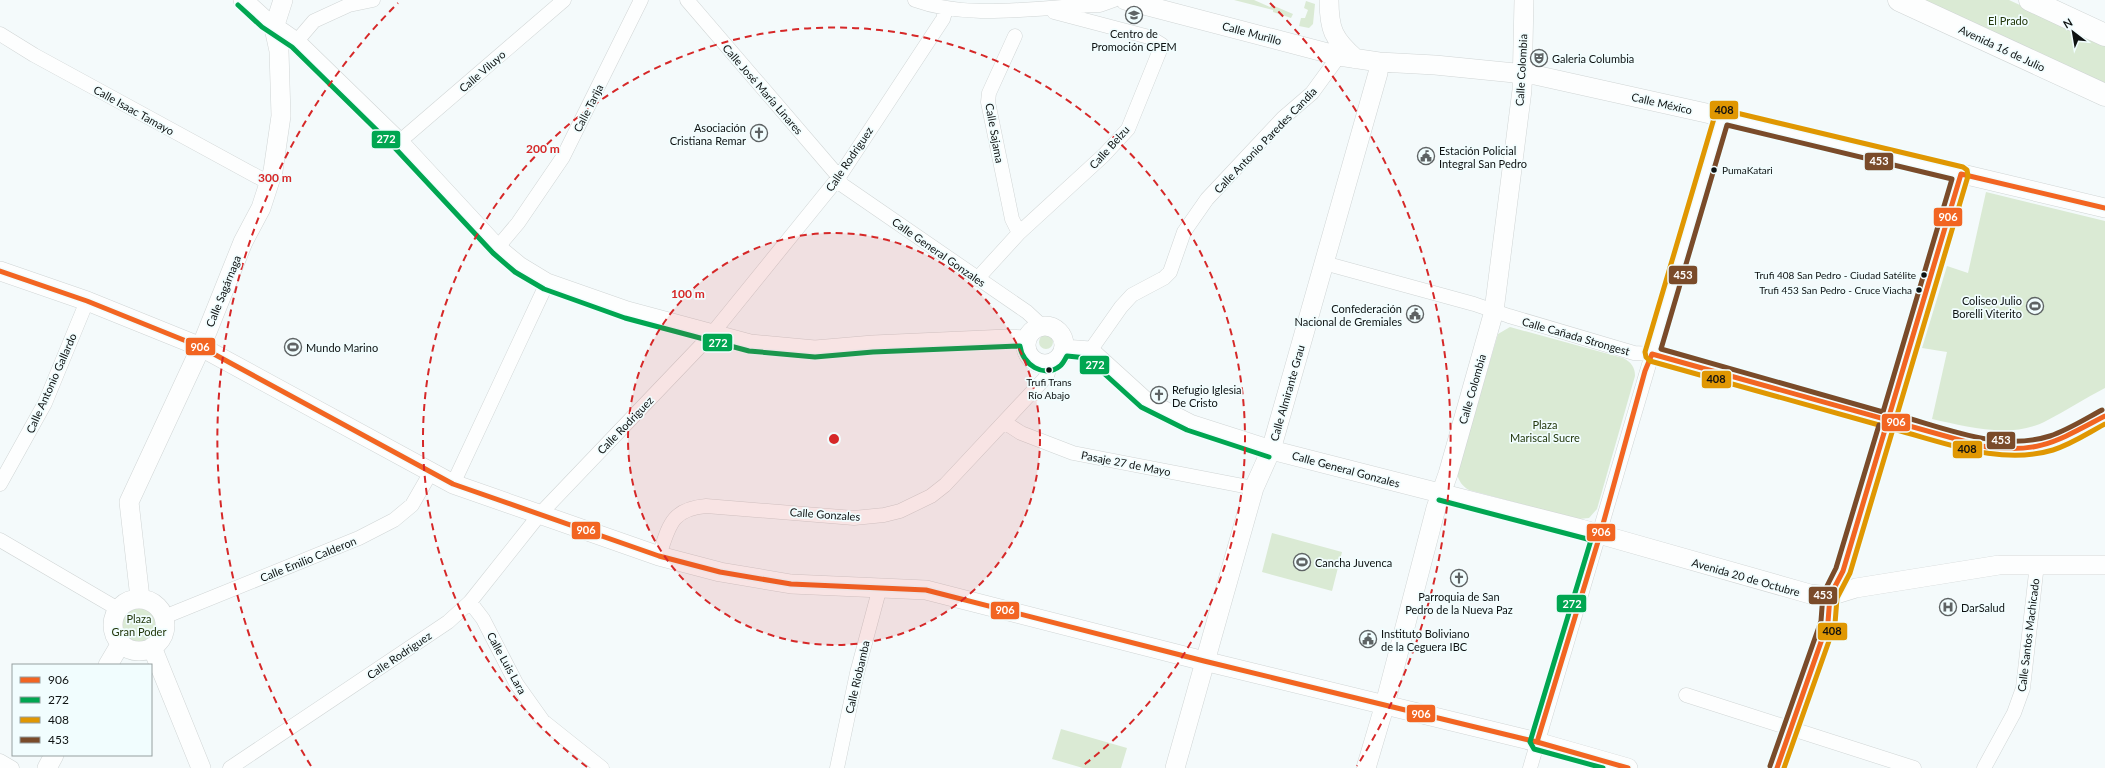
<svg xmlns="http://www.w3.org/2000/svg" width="2105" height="768" viewBox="0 0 2105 768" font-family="Lato,sans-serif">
<rect width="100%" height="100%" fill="#f4fafb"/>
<path fill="#daead4" d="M1234,0H1254L1270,7L1272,5L1293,14L1291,18L1273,12V10Z
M1918,0H2009L2105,44V86Z
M1306,1L1315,4L1313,24L1309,28L1299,26L1301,18H1305L1308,10L1304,8Z
M1986,192L2105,221V388C2085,398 2066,411 2046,421C2011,439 1968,427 1932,419L1947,352L1922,348L1947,266L1968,273Z
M1510,327L1623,358C1631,362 1635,367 1635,376L1597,509L1589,518L1578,519L1469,490C1462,486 1459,481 1457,474L1498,334Z
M1039 342a7 7 0 1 1 14 0a7 7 0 1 1-14 0Z
M1272,533L1342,552L1332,591L1262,572Z
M121 625a18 18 0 1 1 36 0a18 18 0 1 1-36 0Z
M1061,729L1127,748L1121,768H1083L1052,759Z"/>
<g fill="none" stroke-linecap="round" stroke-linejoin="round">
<g stroke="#d0d5d5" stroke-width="15">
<path id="street" d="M687,0L839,177L841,184L1027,312L1042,326
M915,0C972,21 1041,6 1100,5L1114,0
M0,34L34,55L269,183
M1015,36L989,93L988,102L1012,219L1019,233
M296,42L314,21L349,5L373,0
M399,142L564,0
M497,248L518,223L563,157L641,0
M1324,263L1474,304L1509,316L1634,353L1652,354L1981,446C1993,448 2005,450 2018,450C2050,449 2077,430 2105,416
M977,279L1019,233L1104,155L1128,129L1162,45L1149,37L1054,12L1052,8
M1090,351L1121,307L1132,295L1164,278L1170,272L1184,232L1207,199L1283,118L1312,93L1339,56
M1004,422L1021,433L1073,453L1254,488
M0,484L45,403L87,301
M453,484L547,283
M0,540L118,609
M659,556C669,526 671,509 706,506L854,518L884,515L900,511L931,496L945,485L1047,376L1051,363
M470,602L483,619L516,683L543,721L602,768
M164,617L359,538L394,520L412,505L431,472
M1686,695L1914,768
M0,761L12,768
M230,768L448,622L470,602L540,514L711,335L839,177L943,19L946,9
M837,768L857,673L880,587
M1530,768L1722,117
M1777,768L1828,622L1830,596L1843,571L1961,174
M1984,768L2014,713L2023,688L2037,564"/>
</g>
<g stroke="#d0d5d5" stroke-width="20">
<path id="secondary" d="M243,0L266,21L296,42L399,142L497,248L519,266L547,283L627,311L750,344L815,350L873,345L1007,339L1027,340
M1125,0L1339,56L1379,62L1435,65L1535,75L1706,113L2105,208
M1329,0C1329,29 1333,39 1356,59
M0,271L87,301L201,347L453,484L659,556L720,572L791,584L926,590L1204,661L1537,742L1628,768
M1026 345a19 19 0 1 1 38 0a19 19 0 1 1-38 0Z
M1064,349L1090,351L1145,401L1190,424L1271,450L1581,529L1810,594L1830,596L1856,588L1999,565H2105
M140,598L129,502L201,347L243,242L261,208L273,171L281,116L279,51L274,28L283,0
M113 625a26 26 0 1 1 52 0a26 26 0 1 1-52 0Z
M152,647L201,768
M108,665L121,643
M47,768L54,755
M1175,768L1254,488L1271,450L1378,73L1379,62
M1366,768L1385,704L1436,508L1448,474L1494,311L1522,90L1524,0"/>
</g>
<g stroke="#d0d5d5" stroke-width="23">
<path id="primary" d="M1899,0L2105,95
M2030,0L2105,35"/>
</g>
<use href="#street" stroke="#fdfefe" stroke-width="14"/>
<use href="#secondary" stroke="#fdfefe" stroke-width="19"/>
<use href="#primary" stroke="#fdfefe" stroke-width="22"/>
<g stroke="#f1fdfe" stroke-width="8">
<path id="bus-1" d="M0,271L87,301L201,347L453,484L659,556L720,572L791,584L926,590L1204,661L1537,742L1628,768
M1537,742L1600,535L1645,371L1652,354L1981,446C2038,455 2057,441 2105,416
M1777,768L1828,622L1830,596L1843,571L1961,174L2105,208"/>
</g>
<g stroke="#f1fdfe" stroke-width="8">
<path id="bus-2" d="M238,5L262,27L292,47L394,147L493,253L515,272L544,289L625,318L749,351L815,357L873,352L1018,346H1020C1022,364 1044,379 1060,366C1063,364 1065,359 1067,356L1087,358L1141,407L1187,430L1269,457
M1439,500L1591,540L1530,742L1534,749L1603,768"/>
</g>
<g stroke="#f1fdfe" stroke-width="8">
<path id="bus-3" d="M1879,425L1650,361L1646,357L1645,352L1715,115L1719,111L1724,110L1963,167L1967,170L1968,176L1897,415
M1784,768L1835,624L1837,598L1850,573L1893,429C1944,442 2000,466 2053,450C2072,444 2088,433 2105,424"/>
</g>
<g stroke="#f1fdfe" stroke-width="8">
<path id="bus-4" d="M1727,125L1952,179L1883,412L1661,349Z
M1897,415C1945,428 2000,452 2050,436C2068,430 2085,419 2102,410
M1770,766L1821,621L1823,594L1836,568L1879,425"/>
</g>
<use href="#bus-1" stroke="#f26522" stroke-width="5"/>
<use href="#bus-2" stroke="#00a651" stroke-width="5"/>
<use href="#bus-3" stroke="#e09702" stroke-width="5"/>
<use href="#bus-4" stroke="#7a4b2a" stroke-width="5"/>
</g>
<circle cx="834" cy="439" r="206" fill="#d62828" fill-opacity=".12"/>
<g fill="none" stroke="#d62828" stroke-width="2" stroke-dasharray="7 5">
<circle cx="834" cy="439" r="206"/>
<path d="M587 767A411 411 0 1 1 1081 767"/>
<path d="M311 766A617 617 0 0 1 398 3M1270 3A617 617 0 0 1 1357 766"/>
</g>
<defs>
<g id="university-ring" transform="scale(0.9)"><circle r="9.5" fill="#f1fdfe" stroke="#5e6364" stroke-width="1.5"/><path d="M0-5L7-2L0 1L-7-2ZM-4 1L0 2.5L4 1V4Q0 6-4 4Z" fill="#5e6364"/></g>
<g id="theatre-ring" transform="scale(0.9)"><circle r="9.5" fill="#f1fdfe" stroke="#5e6364" stroke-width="1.5"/><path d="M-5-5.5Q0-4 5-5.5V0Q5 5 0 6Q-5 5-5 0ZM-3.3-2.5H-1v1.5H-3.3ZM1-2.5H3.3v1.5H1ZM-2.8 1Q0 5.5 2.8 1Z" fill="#5e6364"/></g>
<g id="church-ring" transform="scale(0.9)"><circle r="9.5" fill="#f1fdfe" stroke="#5e6364" stroke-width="1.5"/><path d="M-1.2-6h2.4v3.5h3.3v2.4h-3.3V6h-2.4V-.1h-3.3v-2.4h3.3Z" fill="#5e6364"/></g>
<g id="civic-ring" transform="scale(0.9)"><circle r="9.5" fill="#f1fdfe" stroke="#5e6364" stroke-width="1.5"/><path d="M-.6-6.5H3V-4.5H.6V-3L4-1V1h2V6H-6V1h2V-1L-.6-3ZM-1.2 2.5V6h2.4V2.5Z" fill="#5e6364"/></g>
<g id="stadium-ring" transform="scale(0.9)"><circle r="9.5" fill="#f1fdfe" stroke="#5e6364" stroke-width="1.5"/><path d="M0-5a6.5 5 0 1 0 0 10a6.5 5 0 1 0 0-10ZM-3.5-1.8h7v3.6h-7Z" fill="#5e6364"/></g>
<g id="hospital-ring" transform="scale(0.9)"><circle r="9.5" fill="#f1fdfe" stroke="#5e6364" stroke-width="1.5"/><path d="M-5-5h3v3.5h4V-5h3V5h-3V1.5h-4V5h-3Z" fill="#5e6364"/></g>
</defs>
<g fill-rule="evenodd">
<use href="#university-ring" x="1134" y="15"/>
<use href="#theatre-ring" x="1539" y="58"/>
<use href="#church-ring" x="759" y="133"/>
<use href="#civic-ring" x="1426" y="156"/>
<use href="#stadium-ring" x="2035" y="306"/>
<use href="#civic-ring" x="1415" y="314"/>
<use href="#stadium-ring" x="293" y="347"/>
<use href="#church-ring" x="1159" y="395"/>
<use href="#stadium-ring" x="1302" y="562"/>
<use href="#church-ring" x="1459" y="578"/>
<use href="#hospital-ring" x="1948" y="607"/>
<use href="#civic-ring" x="1368" y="639"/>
</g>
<g fill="#0e1212" stroke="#f1fdfe" stroke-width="1.5">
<circle cx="1714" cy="170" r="3.5"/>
<circle cx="1924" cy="275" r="3.5"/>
<circle cx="1919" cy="290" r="3.5"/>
<circle cx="1049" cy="370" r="3.5"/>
</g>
<g text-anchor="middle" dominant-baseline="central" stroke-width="3.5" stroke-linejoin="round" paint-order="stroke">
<g font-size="10" fill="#0e1212" stroke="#f1fdfe" text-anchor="end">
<text x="1722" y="170" text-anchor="start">PumaKatari</text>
<text x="1916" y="275">Trufi 408 San Pedro - Ciudad Satélite</text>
<text x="1912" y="290">Trufi 453 San Pedro - Cruce Viacha</text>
<text x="1049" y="382" text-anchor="middle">Trufi Trans<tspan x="1049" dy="13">Río Abajo</tspan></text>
</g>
<g font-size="11" fill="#22370b" stroke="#f1fdfe">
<text x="2008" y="20">El Prado</text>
<text x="1545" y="424">Plaza<tspan x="1545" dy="13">Mariscal Sucre</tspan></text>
<text x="139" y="618">Plaza<tspan x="139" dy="13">Gran Poder</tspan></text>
</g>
<g font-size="11" fill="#0e1212" stroke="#f1fdfe" text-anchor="start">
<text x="1134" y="33" text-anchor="middle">Centro de<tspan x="1134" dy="13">Promoción CPEM</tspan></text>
<text x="1552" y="58">Galeria Columbia</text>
<text x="746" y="127" text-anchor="end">Asociación<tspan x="746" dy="13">Cristiana Remar</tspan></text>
<text x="1439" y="150">Estación Policial<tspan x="1439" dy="13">Integral San Pedro</tspan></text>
<text x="2022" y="300" text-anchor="end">Coliseo Julio<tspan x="2022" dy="13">Borelli Viterito</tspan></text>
<text x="1402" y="308" text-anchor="end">Confederación<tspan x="1402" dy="13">Nacional de Gremiales</tspan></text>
<text x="306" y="347">Mundo Marino</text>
<text x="1172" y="389">Refugio Iglesia<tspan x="1172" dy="13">De Cristo</tspan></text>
<text x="1315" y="562">Cancha Juvenca</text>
<text x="1459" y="596" text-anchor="middle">Parroquia de San<tspan x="1459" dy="13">Pedro de la Nueva Paz</tspan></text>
<text x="1961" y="607">DarSalud</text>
<text x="1381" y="633">Instituto Boliviano<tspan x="1381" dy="13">de la Ceguera IBC</tspan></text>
</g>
<g font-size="11" fill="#0e1212" stroke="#f1fdfe">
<text transform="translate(1252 33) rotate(15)">Calle Murillo</text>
<text transform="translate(2002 48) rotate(25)">Avenida 16 de Julio</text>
<text transform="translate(1521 70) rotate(-87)">Calle Colombia</text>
<text transform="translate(482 71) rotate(-41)">Calle Viluyo</text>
<text transform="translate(763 89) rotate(49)">Calle José María Linares</text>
<text transform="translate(1662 103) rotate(13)">Calle México</text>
<text transform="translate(588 108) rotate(-63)">Calle Tarija</text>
<text transform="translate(134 110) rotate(29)">Calle Isaac Tamayo</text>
<text transform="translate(995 133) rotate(80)">Calle Sajama</text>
<text transform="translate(1265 140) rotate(-46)">Calle Antonio Paredes Candia</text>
<text transform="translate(1109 147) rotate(-48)">Calle Belzu</text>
<text transform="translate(849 159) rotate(-56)">Calle Rodriguez</text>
<text transform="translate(939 252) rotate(35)">Calle General Gonzales</text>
<text transform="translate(223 291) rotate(-68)">Calle Sagárnaga</text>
<text transform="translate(1576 336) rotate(16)">Calle Cañada Strongest</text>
<text transform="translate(51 383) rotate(-66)">Calle Antonio Gallardo</text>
<text transform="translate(1472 389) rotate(-74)">Calle Colombia</text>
<text transform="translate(1287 393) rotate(-74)">Calle Almirante Grau</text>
<text transform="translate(625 425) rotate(-46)">Calle Rodriguez</text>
<text transform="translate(1126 463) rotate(11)">Pasaje 27 de Mayo</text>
<text transform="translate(1346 469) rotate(15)">Calle General Gonzales</text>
<text transform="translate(825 514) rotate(4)">Calle Gonzales</text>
<text transform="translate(308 559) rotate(-22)">Calle Emilio Calderon</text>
<text transform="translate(1746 577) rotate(16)">Avenida 20 de Octubre</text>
<text transform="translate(2028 635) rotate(-83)">Calle Santos Machicado</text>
<text transform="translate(399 655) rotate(-34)">Calle Rodriguez</text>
<text transform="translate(507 663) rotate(61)">Calle Luis Lara</text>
<text transform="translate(857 677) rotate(-77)">Calle Riobamba</text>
</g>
</g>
<circle cx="834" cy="439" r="6" fill="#d62828" stroke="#f1fdfe" stroke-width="2"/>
<g font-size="12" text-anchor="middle" font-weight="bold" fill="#d62828" stroke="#f1fdfe" stroke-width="3.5" stroke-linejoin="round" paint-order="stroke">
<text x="543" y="153">200 m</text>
<text x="275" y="182">300 m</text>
<text x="688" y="298">100 m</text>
</g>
<g stroke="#f1fdfe" stroke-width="1.5">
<rect x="1709" y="100" width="30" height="20" rx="4" fill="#e09702"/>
<rect x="371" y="130" width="30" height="19" rx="4" fill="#00a651"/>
<rect x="1864" y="152" width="30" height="19" rx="4" fill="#7a4b2a"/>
<rect x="1933" y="207" width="30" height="20" rx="4" fill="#f26522"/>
<rect x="1668" y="265" width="30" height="20" rx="4" fill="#7a4b2a"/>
<rect x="702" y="333" width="31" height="19" rx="4" fill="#00a651"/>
<rect x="185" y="337" width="31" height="19" rx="4" fill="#f26522"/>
<rect x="1079" y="355" width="31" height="20" rx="4" fill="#00a651"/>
<rect x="1701" y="370" width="31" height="19" rx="4" fill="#e09702"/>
<rect x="1881" y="413" width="30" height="19" rx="4" fill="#f26522"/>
<rect x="1986" y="431" width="30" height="19" rx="4" fill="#7a4b2a"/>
<rect x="1952" y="440" width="31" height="19" rx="4" fill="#e09702"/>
<rect x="571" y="521" width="30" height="19" rx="4" fill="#f26522"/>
<rect x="1586" y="523" width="30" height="19" rx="4" fill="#f26522"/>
<rect x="1808" y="586" width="30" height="19" rx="4" fill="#7a4b2a"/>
<rect x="1556" y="594" width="31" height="19" rx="4" fill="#00a651"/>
<rect x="990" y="601" width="30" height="19" rx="4" fill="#f26522"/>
<rect x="1817" y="622" width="31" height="19" rx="4" fill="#e09702"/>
<rect x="1406" y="704" width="30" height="19" rx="4" fill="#f26522"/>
</g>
<g font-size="11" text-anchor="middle" font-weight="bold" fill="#fff">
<text x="386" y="143">272</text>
<text x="1879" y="165">453</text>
<text x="1948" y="221">906</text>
<text x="1683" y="279">453</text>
<text x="718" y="347">272</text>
<text x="200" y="351">906</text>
<text x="1095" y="369">272</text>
<text x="1896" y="426">906</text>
<text x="2001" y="444">453</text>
<text x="586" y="534">906</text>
<text x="1601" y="536">906</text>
<text x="1823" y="599">453</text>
<text x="1572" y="608">272</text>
<text x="1005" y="614">906</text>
<text x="1421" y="718">906</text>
</g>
<g font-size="11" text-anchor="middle" font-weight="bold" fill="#111">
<text x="1724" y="114">408</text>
<text x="1716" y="383">408</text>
<text x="1967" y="453">408</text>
<text x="1832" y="635">408</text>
</g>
<rect x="12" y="664" width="140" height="92" fill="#f1fdfe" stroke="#969fa0"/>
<rect x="20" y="677" width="20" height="6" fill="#f26522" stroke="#969fa0"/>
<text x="48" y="684" font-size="12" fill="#0e1212">906</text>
<rect x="20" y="697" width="20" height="6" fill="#00a651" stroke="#969fa0"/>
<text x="48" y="704" font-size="12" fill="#0e1212">272</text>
<rect x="20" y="717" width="20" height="6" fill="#e09702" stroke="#969fa0"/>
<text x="48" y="724" font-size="12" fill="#0e1212">408</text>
<rect x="20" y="737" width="20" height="6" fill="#7a4b2a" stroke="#969fa0"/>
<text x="48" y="744" font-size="12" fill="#0e1212">453</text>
<g transform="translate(2073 32) rotate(329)" stroke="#f1fdfe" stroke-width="3" paint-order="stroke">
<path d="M0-3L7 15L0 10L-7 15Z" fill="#0e1212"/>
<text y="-6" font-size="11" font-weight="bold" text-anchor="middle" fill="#0e1212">N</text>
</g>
</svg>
